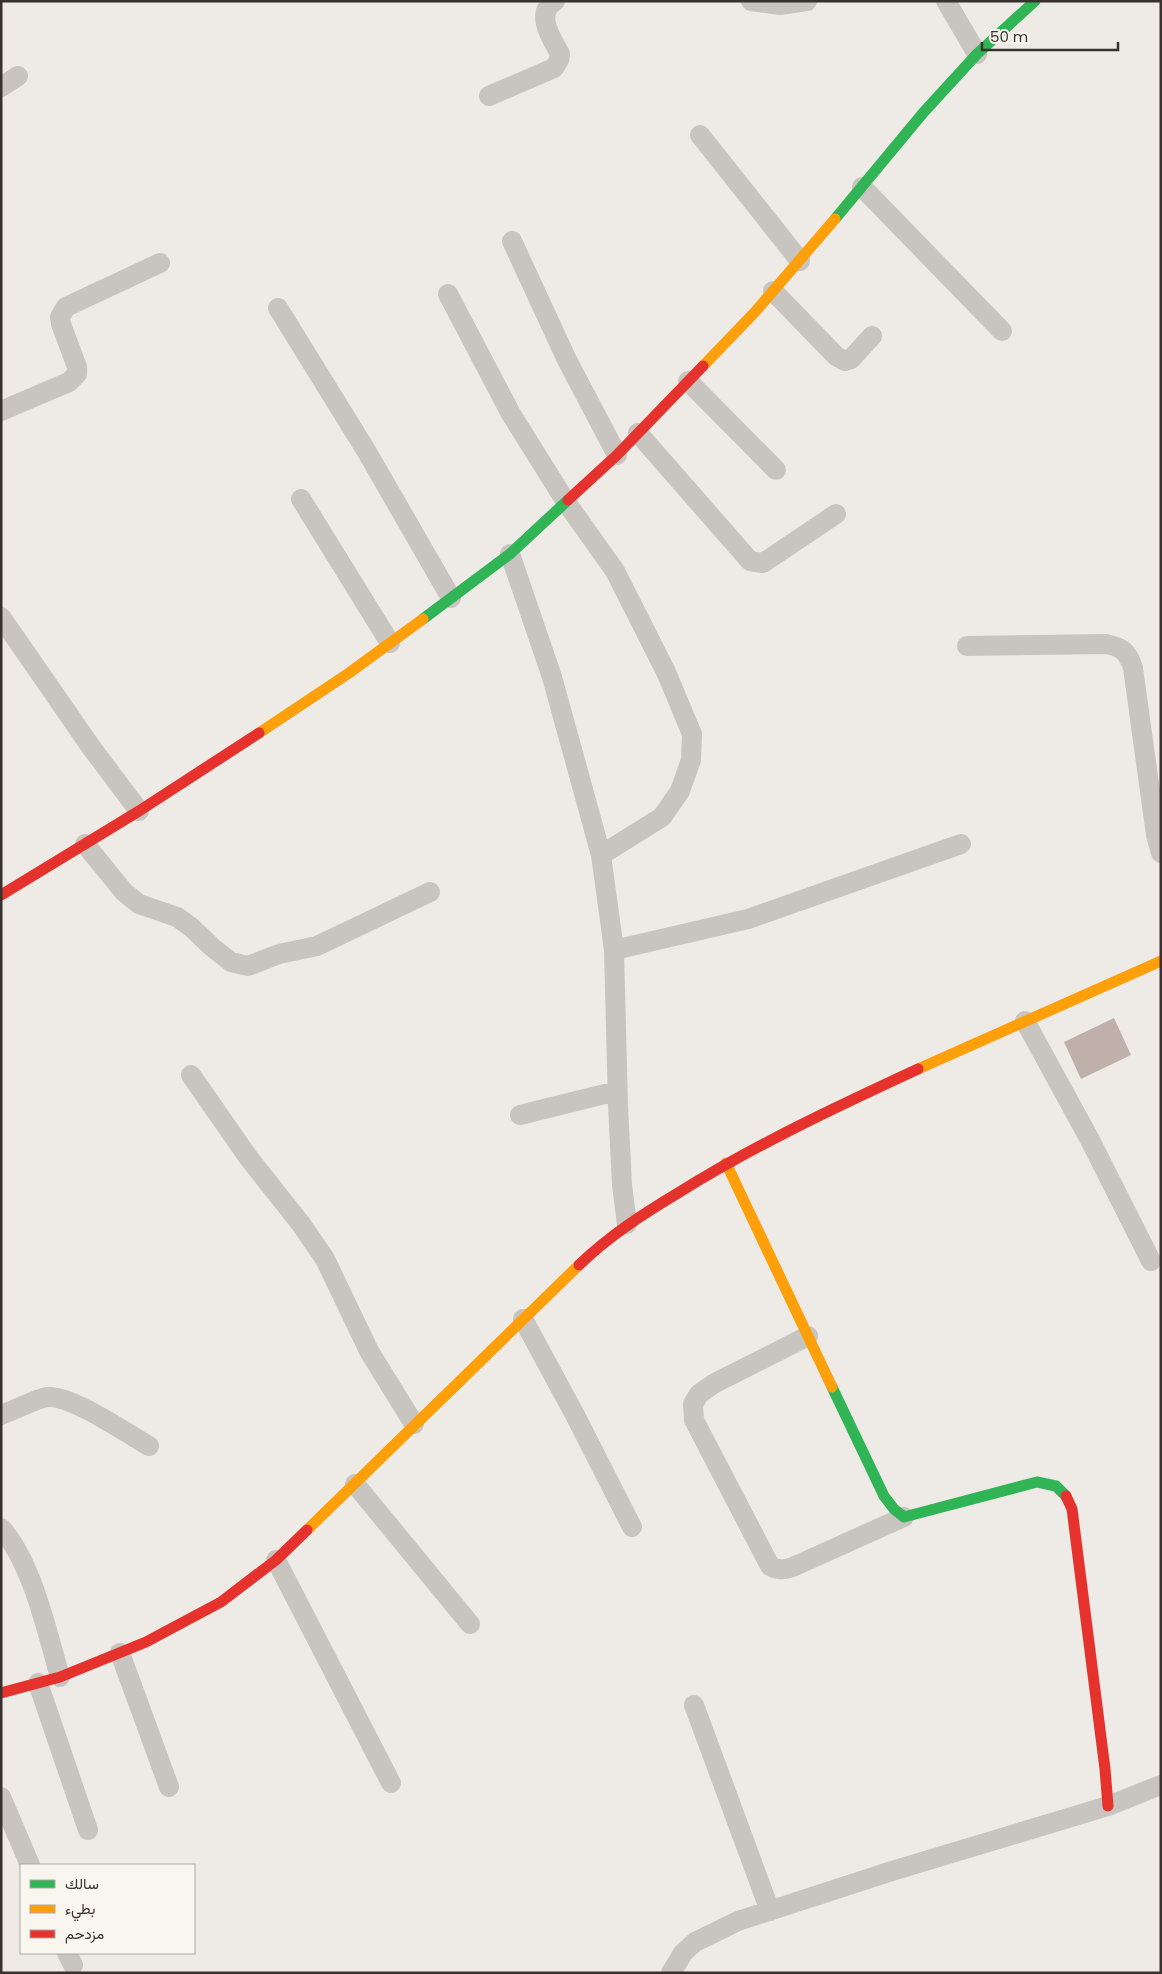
<svg xmlns="http://www.w3.org/2000/svg" width="1162" height="1974" viewBox="0 0 1162 1974" font-family="Poppins,Vazirmatn,sans-serif">
<rect width="100%" height="100%" fill="#eeebe6"/>
<path fill="#bfb1aa" d="M1114,1018L1131,1055L1081,1079L1064,1042Z"/>
<g fill="none" stroke-linecap="round" stroke-linejoin="round">
<path stroke="#c8c4bf" stroke-width="20" d="M751,1L780,5L807,1
M946,1L977,54
M1,87L18,76
M489,96L554,68L559,60L560,54C552,39 534,13 555,1
M700,135L800,261
M862,187L1002,331
M512,241L567,360L617,455
M773,291L836,356L845,361L851,359L872,336
M448,294L511,414L566,502L615,571L666,672L692,734L691,760L680,791L662,817L601,855
M278,308L367,452L451,598
M688,381L776,470
M1,411L69,382L77,374V367L61,324L60,317L66,307L160,263
M638,433L750,561L763,563L836,514
M301,499L390,643
M510,554L552,677L601,855L614,950L618,1106L622,1185L627,1224
M1,617L91,747L139,811
M967,646L1106,644C1122,647 1128,652 1133,668L1156,835L1161,853
M85,844L124,892L139,904L177,917L191,927L212,947L231,962L248,966L279,954L317,946L430,892
M614,950L748,919L961,844
M1025,1021L1090,1140L1151,1261
M191,1075L248,1157L301,1224L325,1259L369,1351L414,1424
M520,1115L617,1091
M523,1319L575,1415L632,1527
M808,1336L715,1383L699,1394L693,1404L694,1420L770,1566C779,1571 785,1570 795,1566L904,1517
M1,1415C13,1411 37,1398 48,1397C71,1395 128,1434 149,1446
M355,1484L470,1624
M1,1528C32,1562 47,1632 60,1677
M276,1560L391,1783
M120,1653L169,1787
M38,1683L88,1830
M694,1705L770,1911
M1,1797L30,1865
M67,1953L73,1965
M671,1973L683,1953L695,1942L738,1921L892,1871L1108,1806L1161,1785"/>
<path stroke="#30b455" stroke-width="11" d="M835,219L923,113L977,54L1035,1
M423,619L510,554L568,500
M832,1387L884,1496L894,1509L904,1517L1037,1482L1056,1486L1066,1496"/>
<path stroke="#ff9f0a" stroke-width="11" d="M703,366L755,312L835,219
M259,733L349,673L423,619
M918,1069L1161,961
M726,1163L832,1387
M307,1530L579,1265"/>
<path stroke="#e5322d" stroke-width="11" d="M568,500L617,455L703,366
M1,895L139,811L259,733
M579,1265C609,1236 643,1214 678,1193C755,1145 836,1107 918,1069
M1066,1496L1072,1509L1105,1769L1108,1806
M1,1693L60,1677L146,1642L221,1602L276,1560L307,1530"/>
</g>
<rect width="1162" height="1974" fill="none" stroke="#39312d" stroke-width="5"/>
<rect x="20" y="1864" width="175" height="90" fill="#f9f5ef" stroke="#aca7a1"/>
<rect x="30" y="1880" width="25" height="8" fill="#30b455" stroke="#aca7a1"/>
<text x="65" y="1889" font-size="15" fill="#39312d">سالك</text>
<rect x="30" y="1905" width="25" height="8" fill="#ff9f0a" stroke="#aca7a1"/>
<text x="65" y="1914" font-size="15" fill="#39312d">بطيء</text>
<rect x="30" y="1930" width="25" height="8" fill="#e5322d" stroke="#aca7a1"/>
<text x="65" y="1939" font-size="15" fill="#39312d">مزدحم</text>
<path d="M982 42v8h136v-8" fill="none" stroke="#39312d" stroke-width="2.5"/>
<text x="990" y="42" font-size="15" fill="#39312d" stroke="#f9f5ef" stroke-width="4" paint-order="stroke">50 m</text>
</svg>
